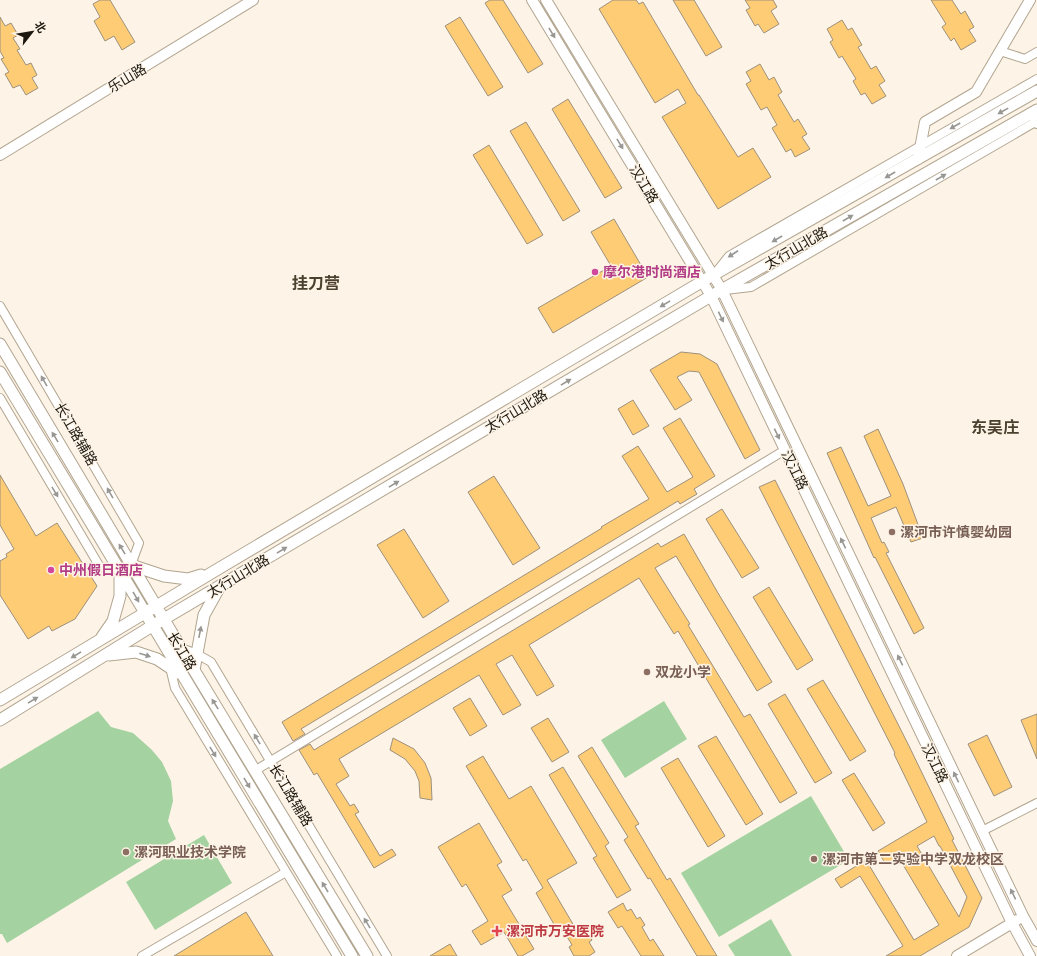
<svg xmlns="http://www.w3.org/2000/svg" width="1037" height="956" viewBox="0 0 1037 956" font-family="'DM Sans','Noto Sans SC',sans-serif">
<rect width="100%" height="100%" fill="#fdf4e7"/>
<path fill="#a4d2a0" d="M664,701L687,739L625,778L601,740Z
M98,711L111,727L133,733L152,750L162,762L171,781L173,801L168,821L176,839L7,943L2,934H0V769Z
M811,796L849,860L719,937L681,873Z
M204,835L232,883L155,930L126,882Z
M771,919L792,956H735L728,945Z"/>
<path fill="#ffcc76" stroke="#9d907b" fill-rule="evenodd" d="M100,0H110L135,42L122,50L114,36L105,41L94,21L100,17L93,4Z
M490,0H503L543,64L528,73L485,3Z
M613,0H636L639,4L643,2L698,95H699L738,157L753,148L771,177L718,209L662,117L686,103L678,89L655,103L599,9Z
M673,0H694L722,47L706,56Z
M745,0H773L777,7L771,11L779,24L764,33L758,24L755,26L746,10L750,8Z
M931,0H952L961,14L965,11L974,27L969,30L976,41L961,50L954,38L951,41L942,27L946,24Z
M0,17L5,26L11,23L18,35L13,38L20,49L17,50L26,65L31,63L37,75L32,78L38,88L26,95L20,85L13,88L5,74L9,72L1,59L4,58L0,51Z
M460,17L503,87L488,96L445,26Z
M842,20L848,30L852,28L862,45L858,47L871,69L876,66L885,81L879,85L886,96L872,104L865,93L861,95L853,81L856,79L842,56L839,58L830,42L833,40L827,29Z
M760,64L769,80L774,77L782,92L778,95L794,122L798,119L807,134L802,137L810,149L795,157L791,149L786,152L772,128L777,125L767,107L761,110L746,84L751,81L746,72Z
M568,99L622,188L605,198L552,109Z
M526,122L580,211L563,221L510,131Z
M489,145L543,235L527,244L473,155Z
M614,219L648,277L553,333L538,308L611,266L591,232Z
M681,352L700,354L717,364L760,450L745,459L699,372L689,371L677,377L692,400L675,410L650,370Z
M633,400L649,426L633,435L618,409Z
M680,418L715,476L694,489L697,494L680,504L678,501L301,729L305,734L293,741L282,722L602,528L601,527L649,499L622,456L638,446L667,492L693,477L663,428Z
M878,429L903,484L923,538L911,542L896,507L871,518L882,543L884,542L889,552L886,553L924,628L914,634L875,557L874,558L827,453L841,447L868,506L891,496L864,436Z
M0,475L36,536L57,523L97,586L75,619L52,631L49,626L28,639L0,595V561L7,557L6,554L14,549L0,525Z
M494,476L540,548L513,565L468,492Z
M775,480L909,746L954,839L952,840L982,898L969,927L920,956H886L903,946L860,876L841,888L835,879L866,860L914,940L939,925L899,858L886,865L878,851L927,822L894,754L895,753L759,487ZM934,836L939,846H940L967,897L959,917L917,846Z
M722,509L759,568L742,578L706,519Z
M404,529L449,601L423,618L377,545Z
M684,534L718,593L772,682L757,691L676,556L655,568L690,624L688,625L744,717L750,714L797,793L780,803L678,631L674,634L639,578L529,645L554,686L537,696L512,655L496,664L521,705L503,715L479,675L339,759L349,776L336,784L350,806L354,804L359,812L355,814L380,856L392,849L396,855L374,868L317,773L314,775L299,750L310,744L314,750L658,543L661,547Z
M769,587L813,660L797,670L753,597Z
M823,680L866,751L850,761L807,689Z
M785,694L832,773L815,783L768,704Z
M470,698L487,726L470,736L453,708Z
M1037,714V759L1021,720Z
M548,718L569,752L552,762L531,728Z
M987,735L1012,787L994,796L968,744Z
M716,736L763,814L746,825L698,746Z
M393,738L414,749L425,763L431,778L432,800L420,798L419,781L415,771L405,759L390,750Z
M592,747L639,824L635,826L667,880L670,878L717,956H697L650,878L648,879L624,840L628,837L578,756Z
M483,756L509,799L531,786L577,863L547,880L577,931L580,929L584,936L588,934L592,940L589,942L595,952L589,956H574L569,947L572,945L563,930L559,933L536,893L543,888L526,859L523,861L466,766Z
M678,758L725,836L708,847L661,768Z
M563,767L609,843L605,846L631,890L617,898L593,858L597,856L549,775Z
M854,773L885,823L873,831L842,780Z
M479,823L502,862L497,865L512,890L502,896L534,949L522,956H518L504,932L481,945L472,931L488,921L466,884L462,887L438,847Z
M623,903L627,911L631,909L637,919L640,917L645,925L642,927L650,941L653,939L664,956H641L622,926L618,928L608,912Z
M246,912L273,956H174Z
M450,944L457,956H430Z"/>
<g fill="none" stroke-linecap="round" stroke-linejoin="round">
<g stroke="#b2a590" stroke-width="10">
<path id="minor" d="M1000,51L1025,59L1037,52
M717,271L729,256L1037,79
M725,290L751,287L1037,121
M0,306L139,543L131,565
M0,398L100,567L120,570
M181,648L197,654L211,662L387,956
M170,667L175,688L337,956
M256,770L785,450
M982,831L1037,803
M142,956L286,872"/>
</g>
<g stroke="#b2a590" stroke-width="12">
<path id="tertiary" d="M532,0L711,296L1012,923L1030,956
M546,0L722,290L1023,916L1037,941
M1033,112L1037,123
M0,155L253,0
M918,159L925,122L976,92L1030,0
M957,956L1017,920"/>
</g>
<g stroke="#b2a590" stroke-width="13">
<path id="secondary" d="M0,344L194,670L367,956
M0,372L352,956
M131,565L164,576L188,579L201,575
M102,637L113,621L120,596V571
M109,655L136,652L157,659L178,673
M194,670L204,615L219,588
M0,700L213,572L713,275L1037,91
M0,720L152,626L711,296L1037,110"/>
</g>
<use href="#minor" stroke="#fff" stroke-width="8"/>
<use href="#tertiary" stroke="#fff" stroke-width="10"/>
<use href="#secondary" stroke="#fff" stroke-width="11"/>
</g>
<defs><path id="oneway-solid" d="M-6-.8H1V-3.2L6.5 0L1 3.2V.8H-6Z"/></defs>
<g fill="#999793">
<use href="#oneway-solid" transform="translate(552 33) rotate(59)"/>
<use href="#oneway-solid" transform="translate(1003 111) rotate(151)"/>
<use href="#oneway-solid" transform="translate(955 126) rotate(150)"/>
<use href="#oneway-solid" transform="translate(620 144) rotate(59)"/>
<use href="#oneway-solid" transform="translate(890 175) rotate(150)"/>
<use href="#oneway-solid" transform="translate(941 177) rotate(-30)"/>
<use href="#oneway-solid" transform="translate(848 218) rotate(-30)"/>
<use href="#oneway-solid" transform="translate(777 239) rotate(150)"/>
<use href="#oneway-solid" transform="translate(733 254) rotate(147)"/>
<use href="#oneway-solid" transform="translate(665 304) rotate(149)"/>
<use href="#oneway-solid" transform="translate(721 317) rotate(64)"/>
<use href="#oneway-solid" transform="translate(44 381) rotate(-120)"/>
<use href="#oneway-solid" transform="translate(566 382) rotate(-31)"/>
<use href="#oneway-solid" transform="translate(777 434) rotate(64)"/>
<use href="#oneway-solid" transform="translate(55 437) rotate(-121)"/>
<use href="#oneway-solid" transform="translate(394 484) rotate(-31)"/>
<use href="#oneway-solid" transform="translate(55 492) rotate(59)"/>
<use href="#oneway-solid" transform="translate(110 493) rotate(-120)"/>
<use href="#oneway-solid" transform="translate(843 543) rotate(-116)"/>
<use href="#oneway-solid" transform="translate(122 549) rotate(-121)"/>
<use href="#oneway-solid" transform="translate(282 550) rotate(-31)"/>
<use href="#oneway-solid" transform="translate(136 597) rotate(60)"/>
<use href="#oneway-solid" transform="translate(200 632) rotate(-79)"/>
<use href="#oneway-solid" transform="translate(76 655) rotate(149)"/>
<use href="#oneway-solid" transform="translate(145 655) rotate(18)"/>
<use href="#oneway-solid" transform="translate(900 660) rotate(-116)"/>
<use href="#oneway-solid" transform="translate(33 700) rotate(-31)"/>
<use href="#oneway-solid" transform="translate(215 704) rotate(-122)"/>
<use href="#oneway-solid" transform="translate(257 739) rotate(-121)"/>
<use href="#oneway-solid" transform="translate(213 752) rotate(59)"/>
<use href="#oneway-solid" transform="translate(956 777) rotate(-116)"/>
<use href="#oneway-solid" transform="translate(247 783) rotate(59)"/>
<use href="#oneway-solid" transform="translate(325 887) rotate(-121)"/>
<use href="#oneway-solid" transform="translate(1013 894) rotate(-116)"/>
<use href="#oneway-solid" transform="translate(367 923) rotate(-121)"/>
</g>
<g fill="#d1479c" stroke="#fdf4e7" stroke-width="1.5">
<circle cx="595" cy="272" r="4"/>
<circle cx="51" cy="570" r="4"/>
</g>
<g fill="#8d6e63" stroke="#fdf4e7" stroke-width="1.5">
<circle cx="892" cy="532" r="4"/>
<circle cx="647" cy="672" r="4"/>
<circle cx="126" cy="852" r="4"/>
<circle cx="814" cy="859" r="4"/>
</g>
<path fill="#e0444e" stroke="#fdf4e7" stroke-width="1.5" d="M495 925h4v4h4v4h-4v4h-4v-4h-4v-4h4z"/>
<g text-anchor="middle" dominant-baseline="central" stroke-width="3" stroke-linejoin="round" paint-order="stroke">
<g font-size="14" fill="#1c170f" stroke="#fdf4e7">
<text transform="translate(127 78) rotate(-31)">乐山路</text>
<text transform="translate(644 184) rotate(59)">汉江路</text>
<text transform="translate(796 248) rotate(-30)">太行山北路</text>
<text transform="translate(516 411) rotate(-31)">太行山北路</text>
<text transform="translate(76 434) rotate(60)">长江路辅路</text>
<text transform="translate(795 470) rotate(64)">汉江路</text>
<text transform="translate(238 576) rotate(-31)">太行山北路</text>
<text transform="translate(182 651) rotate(59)">长江路</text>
<text transform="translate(935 763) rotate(64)">汉江路</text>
<text transform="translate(291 795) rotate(59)">长江路辅路</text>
</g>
<g font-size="14" font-weight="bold" fill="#b23c85" stroke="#fdf4e7" text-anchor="start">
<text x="603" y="272">摩尔港时尚酒店</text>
<text x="59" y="570">中州假日酒店</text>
</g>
<g font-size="14" font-weight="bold" fill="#785e54" stroke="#fdf4e7" text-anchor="start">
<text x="900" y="532">漯河市许慎婴幼园</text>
<text x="655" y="672">双龙小学</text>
<text x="134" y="852">漯河职业技术学院</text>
<text x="822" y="859">漯河市第二实验中学双龙校区</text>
</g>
<g font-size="14" font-weight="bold" fill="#be3a42" stroke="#fdf4e7" text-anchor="start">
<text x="506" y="931">漯河市万安医院</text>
</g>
<g font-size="16" font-weight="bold" fill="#4c402e" stroke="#fdf4e7">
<text x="316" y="283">挂刀营</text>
<text x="995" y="427">东吴庄</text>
</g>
</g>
<g transform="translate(32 32) rotate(59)" stroke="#fdf4e7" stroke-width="3" paint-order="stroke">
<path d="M0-3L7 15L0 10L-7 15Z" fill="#1c170f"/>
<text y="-6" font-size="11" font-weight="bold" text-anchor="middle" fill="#1c170f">北</text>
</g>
</svg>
